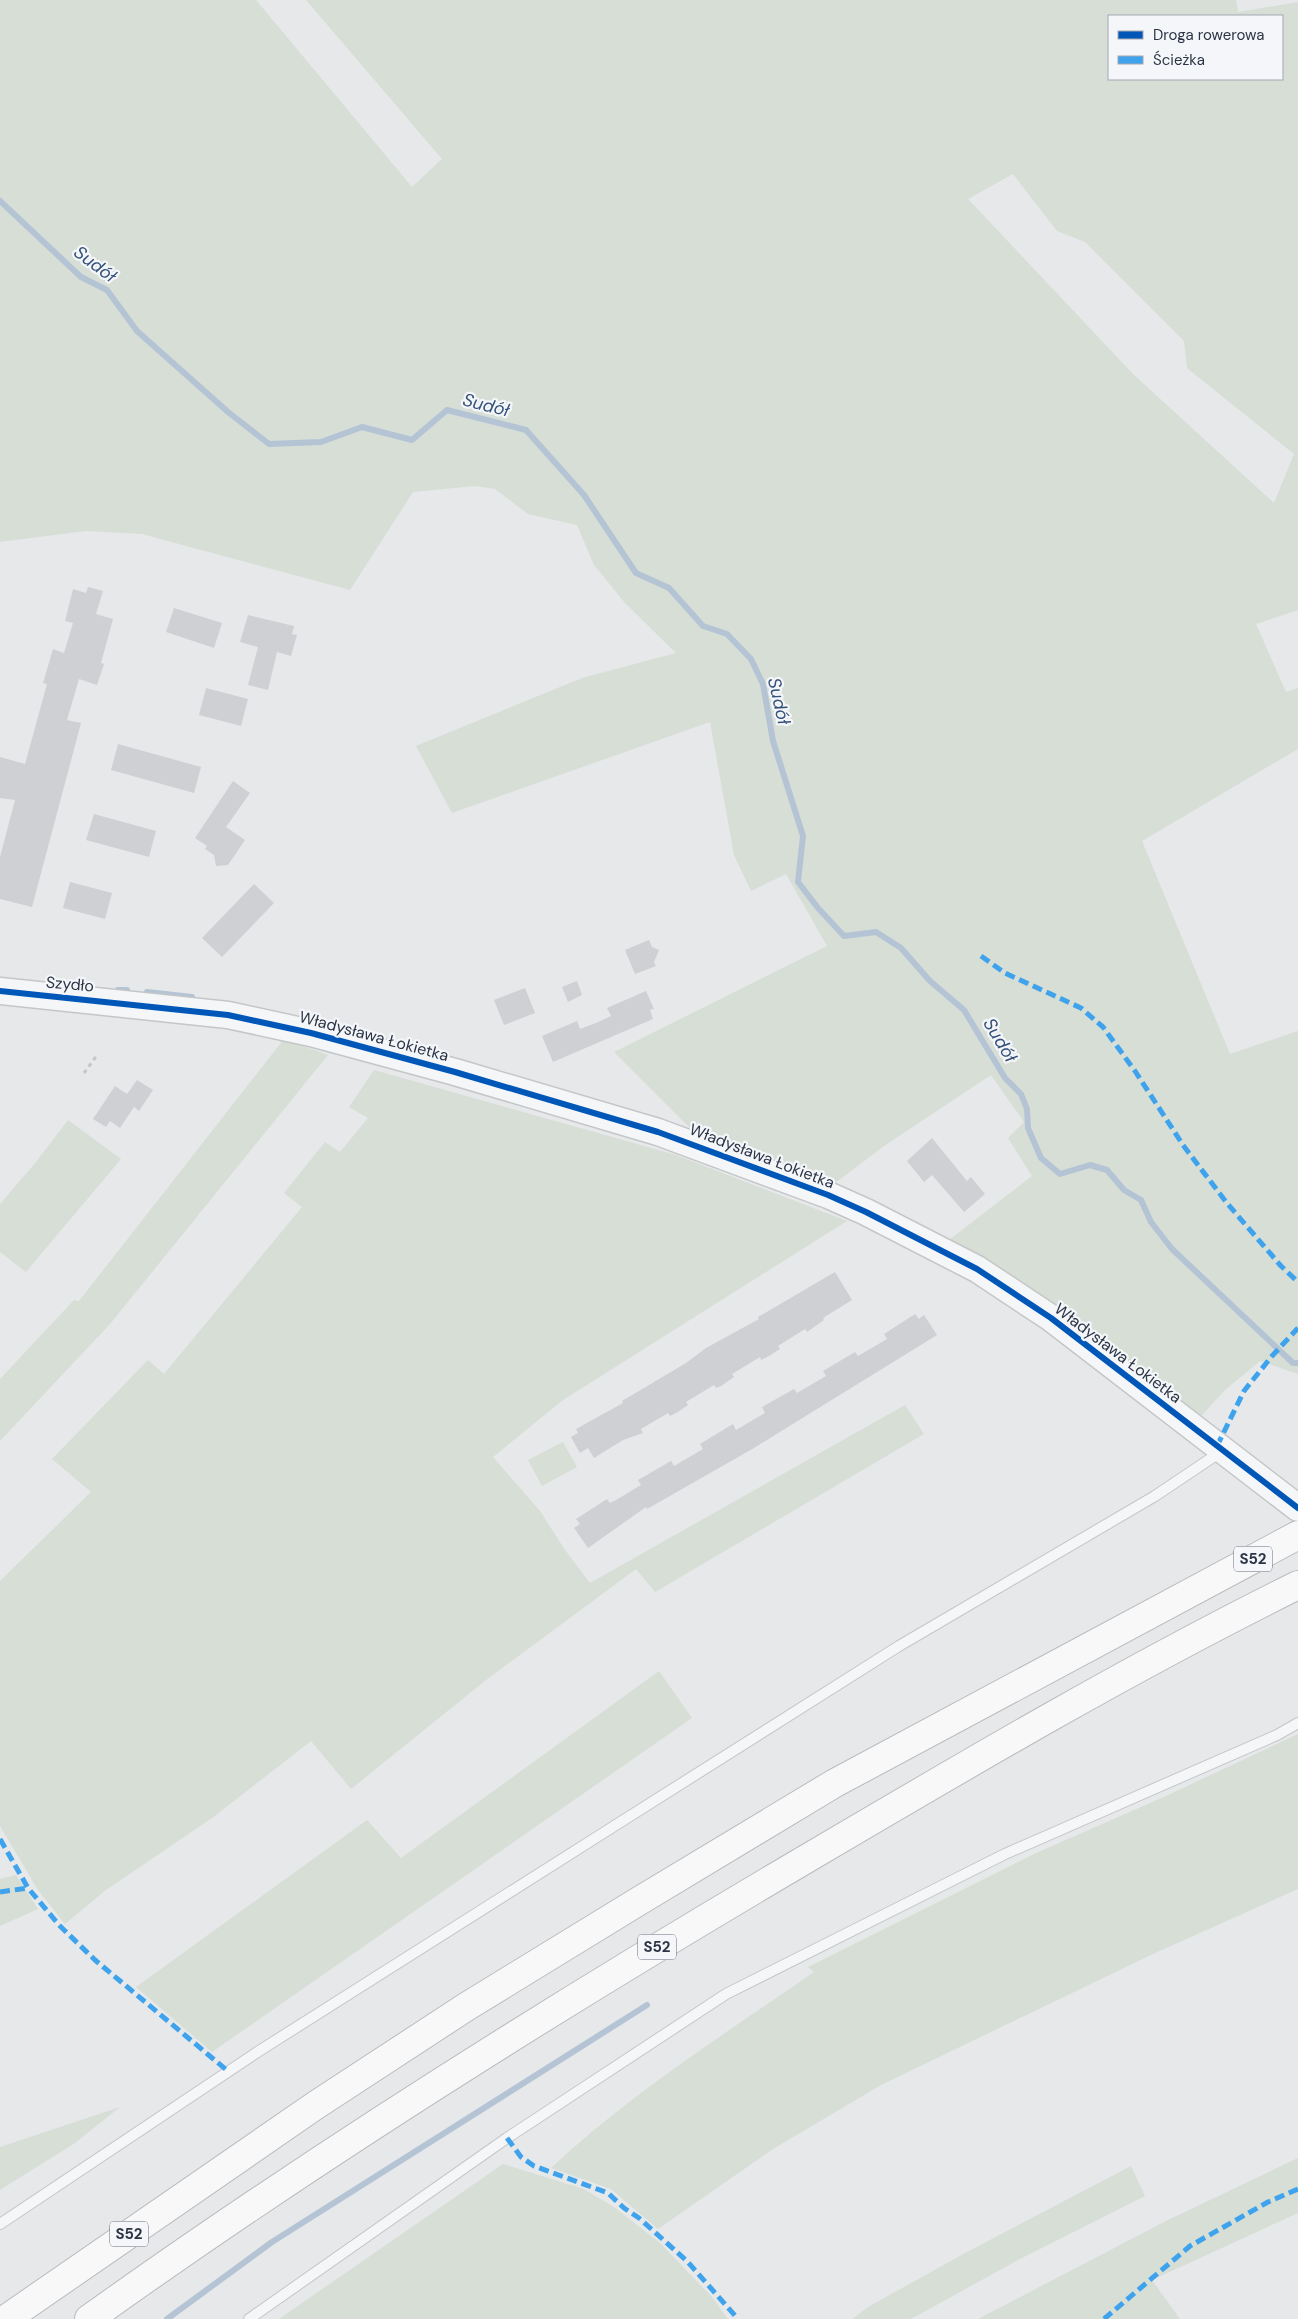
<svg xmlns="http://www.w3.org/2000/svg" width="1298" height="2319" viewBox="0 0 1298 2319" font-family="'DM Sans',sans-serif">
<rect width="100%" height="100%" fill="#e6e8ea"/>
<path fill="#d6ded6" fill-rule="evenodd" d="M0,0H256L412,187L442,159L306,0H1236L1238,12L1298,2V610L1256,624L1286,692L1298,688V749L1142,841L1230,1054L1298,1031V1374L1260,1361L1225,1390L1201,1416L1023,1286L949,1240L1032,1176L1008,1138L1024,1122L991,1075L884,1146L835,1183L692,1130L614,1052L827,946L786,874L751,891L734,855L710,722L452,813L416,746L582,678L676,653L625,603L594,565L577,525L528,514L495,489L475,486L413,492L350,590L142,534L85,531L0,542ZM1109,16H1282V79H1109ZM1013,174L1057,231L1085,242L1184,341L1187,368L1294,454L1274,503L1133,374L968,199Z
M284,1039L328,1055L110,1324L0,1441V1379L74,1300L79,1301Z
M374,1070L676,1155L847,1221L563,1400L493,1457L540,1511L565,1550L590,1583L905,1405L924,1434L655,1592L636,1569L486,1680L351,1789L311,1741L212,1818L106,1890L65,1924L38,1890L0,1826V1581L91,1492L52,1459L148,1360L164,1374L302,1207L284,1193L325,1142L340,1152L368,1118L349,1107Z
M68,1120L121,1159L26,1272L0,1252V1204L36,1162Z
M563,1442L577,1467L542,1486L528,1460Z
M659,1671L692,1718L212,2052L136,1987L367,1820L401,1858Z
M1298,1734V1889L1155,1953L881,2085L773,2149L658,2229L611,2189L551,2168C631,2093 725,2034 814,1972L808,1967L1034,1854L1166,1796Z
M16,1875L38,1909L0,1926V1879Z
M120,2107L75,2143L0,2190V2147Z
M1298,2158V2213L1152,2280L1180,2319H978L1166,2221Z
M503,2164L584,2189L614,2207L660,2243L712,2297L728,2319H279Z
M1131,2166L1145,2196L1018,2260L911,2319H852L868,2307L967,2252Z"/>
<g fill="none" stroke-linecap="round" stroke-linejoin="round">
<path stroke="#b4c4d5" stroke-width="6" d="M0,201L81,277L107,290L137,331L228,412L269,444L321,442L362,427L412,440L447,410L526,430L584,495L636,573L669,588L703,626L727,634L751,659L763,684L773,741L803,836L798,882L818,908L844,936L876,932L901,948L930,981L964,1010L1005,1078L1021,1094L1027,1109L1028,1128L1041,1158L1060,1174L1090,1165L1107,1170L1124,1190L1141,1200L1151,1222L1172,1249L1293,1363H1298
M118,990H127
M147,992L192,997
M167,2319L272,2242L647,2005"/>
</g>
<path fill="#ced0d3" d="M88,587L103,591L96,614L113,619L101,663L104,664L97,685L79,679L67,720L81,723L32,907L0,899V857L15,800L0,798V757L25,764L47,684L43,683L53,649L64,653L73,623L65,621L73,589L86,593Z
M174,608L222,623L214,648L166,632Z
M248,615L294,626L292,634L297,635L291,656L277,652L268,690L248,685L258,647L240,642Z
M206,688L248,699L241,726L199,715Z
M118,744L201,767L194,793L111,770Z
M233,781L250,793L226,827L245,840L228,865L216,866L214,855L205,849L207,846L195,838Z
M94,814L156,831L149,857L86,840Z
M70,882L112,893L105,919L63,908Z
M254,884L274,903L222,957L202,938Z
M649,940L652,947L659,950L654,962L656,966L635,974L625,950Z
M577,981L582,995L568,1002L562,987Z
M525,988L535,1013L504,1025L494,1000Z
M646,991L654,1009L650,1010L653,1019L553,1062L542,1036L577,1021L580,1029L596,1023L611,1016L607,1008Z
M137,1080L153,1090L139,1111L134,1107L120,1128L110,1121L106,1127L93,1119L115,1086L127,1094Z
M932,1138L967,1181L971,1177L985,1194L964,1212L932,1175L924,1182L907,1161Z
M835,1272L852,1300L823,1318L824,1320L807,1332L805,1329L778,1346L780,1349L769,1356L761,1360L760,1357L732,1374L734,1377L721,1386L716,1388L714,1385L686,1402L688,1405L678,1412L670,1416L668,1413L641,1429L643,1433L623,1440L594,1458L588,1448L580,1453L571,1437L578,1433L576,1429L623,1403L622,1401L686,1363L706,1348L759,1319L758,1317Z
M915,1314L919,1319L924,1315L937,1335L754,1448L647,1509L646,1507L588,1548L574,1528L580,1524L576,1519L607,1499L610,1503L616,1500L641,1485L638,1480L671,1461L674,1466L703,1449L700,1444L733,1424L736,1430L765,1413L762,1407L794,1389L797,1393L826,1376L823,1371L855,1352L858,1356L887,1339L884,1334Z"/>
<g fill="none" stroke-linecap="round" stroke-linejoin="round">
<g stroke="#c4c6c8" stroke-width="12">
<path id="service" d="M0,2224L259,2051L619,1823L899,1646L1155,1496L1222,1451
M249,2319L507,2138L726,1994L1005,1854L1277,1735L1298,1723"/>
</g>
<g stroke="#c4c6c8" stroke-width="29">
<path id="tertiary" d="M0,991L228,1015L311,1033L455,1072L658,1132L828,1195L866,1212L977,1269L1051,1318L1298,1508"/>
</g>
<g stroke="#b8bbbf" stroke-width="30">
<path id="motorway" d="M6,2319L316,2105L466,2007L639,1901L835,1783L1298,1535
M89,2319C318,2155 558,2005 801,1862C964,1766 1128,1669 1298,1585"/>
</g>
<path stroke="#c5c6ca" stroke-width="3" stroke-dasharray="4 4" stroke-linecap="butt" d="M84,1073L97,1055"/>
<use href="#service" stroke="#f5f6f7" stroke-width="10"/>
<use href="#tertiary" stroke="#f5f6f7" stroke-width="26"/>
<use href="#motorway" stroke="#f8f8f8" stroke-width="28"/>
<path stroke="#3ea3ec" stroke-width="5" stroke-dasharray="10 5" stroke-linecap="butt" d="M981,956L1005,973L1081,1008L1103,1027L1135,1071L1183,1145L1226,1202L1281,1266L1298,1282
M1217,1446L1244,1391L1272,1356L1298,1328
M0,1839L28,1888L59,1925L95,1960L229,2072
M0,1892L28,1888
M507,2138L521,2157L534,2166L608,2193L624,2208L639,2218L687,2261L738,2319
M1104,2319L1190,2246L1268,2202L1298,2189"/>
<g stroke="#f4f6f9" stroke-width="9">
<path id="cycleway" d="M0,991L228,1015L311,1033L455,1072L658,1132L828,1195L866,1212L977,1269L1051,1318L1298,1508"/>
</g>
<use href="#cycleway" stroke="#0057b8" stroke-width="6"/>
</g>
<g text-anchor="middle" dominant-baseline="central" stroke-width="4.5" stroke-linejoin="round" paint-order="stroke">
<g fill="#f4f6f9" stroke="#676e7b" stroke-width="1">
<rect x="1234" y="1546.5" width="38" height="25" rx="4"/>
<rect x="638" y="1934.5" width="38" height="25" rx="4"/>
<rect x="110" y="2221.5" width="38" height="25" rx="4"/>
</g>
<g font-size="15" font-weight="bold" fill="#2b3445">
<text x="1253" y="1559">S52</text>
<text x="657" y="1947">S52</text>
<text x="129" y="2234">S52</text>
</g>
<g font-size="16" fill="#2b3445" stroke="#f4f6f9">
<text transform="translate(70 984) rotate(5)">Szydło</text>
<text transform="translate(374 1036) rotate(15)">Władysława Łokietka</text>
<text transform="translate(762 1156) rotate(21)">Władysława Łokietka</text>
<text transform="translate(1118 1353) rotate(37)">Władysława Łokietka</text>
</g>
<g font-size="18" font-style="italic" fill="#34527a" stroke="#f4f6f9">
<text transform="translate(95 264) rotate(37)">Sudół</text>
<text transform="translate(486 405) rotate(14)">Sudół</text>
<text transform="translate(779 701) rotate(77)">Sudół</text>
<text transform="translate(1000 1040) rotate(59)">Sudół</text>
</g>
</g>
<rect x="1108" y="15" width="175" height="65" fill="#f4f6f9" stroke="#a4a8b1"/>
<rect x="1118" y="31" width="25" height="8" fill="#0057b8" stroke="#a4a8b1"/>
<text x="1153" y="40" font-size="15" fill="#2b3445">Droga rowerowa</text>
<rect x="1118" y="56" width="25" height="8" fill="#3ea3ec" stroke="#a4a8b1"/>
<text x="1153" y="65" font-size="15" fill="#2b3445">Ścieżka</text>
</svg>
